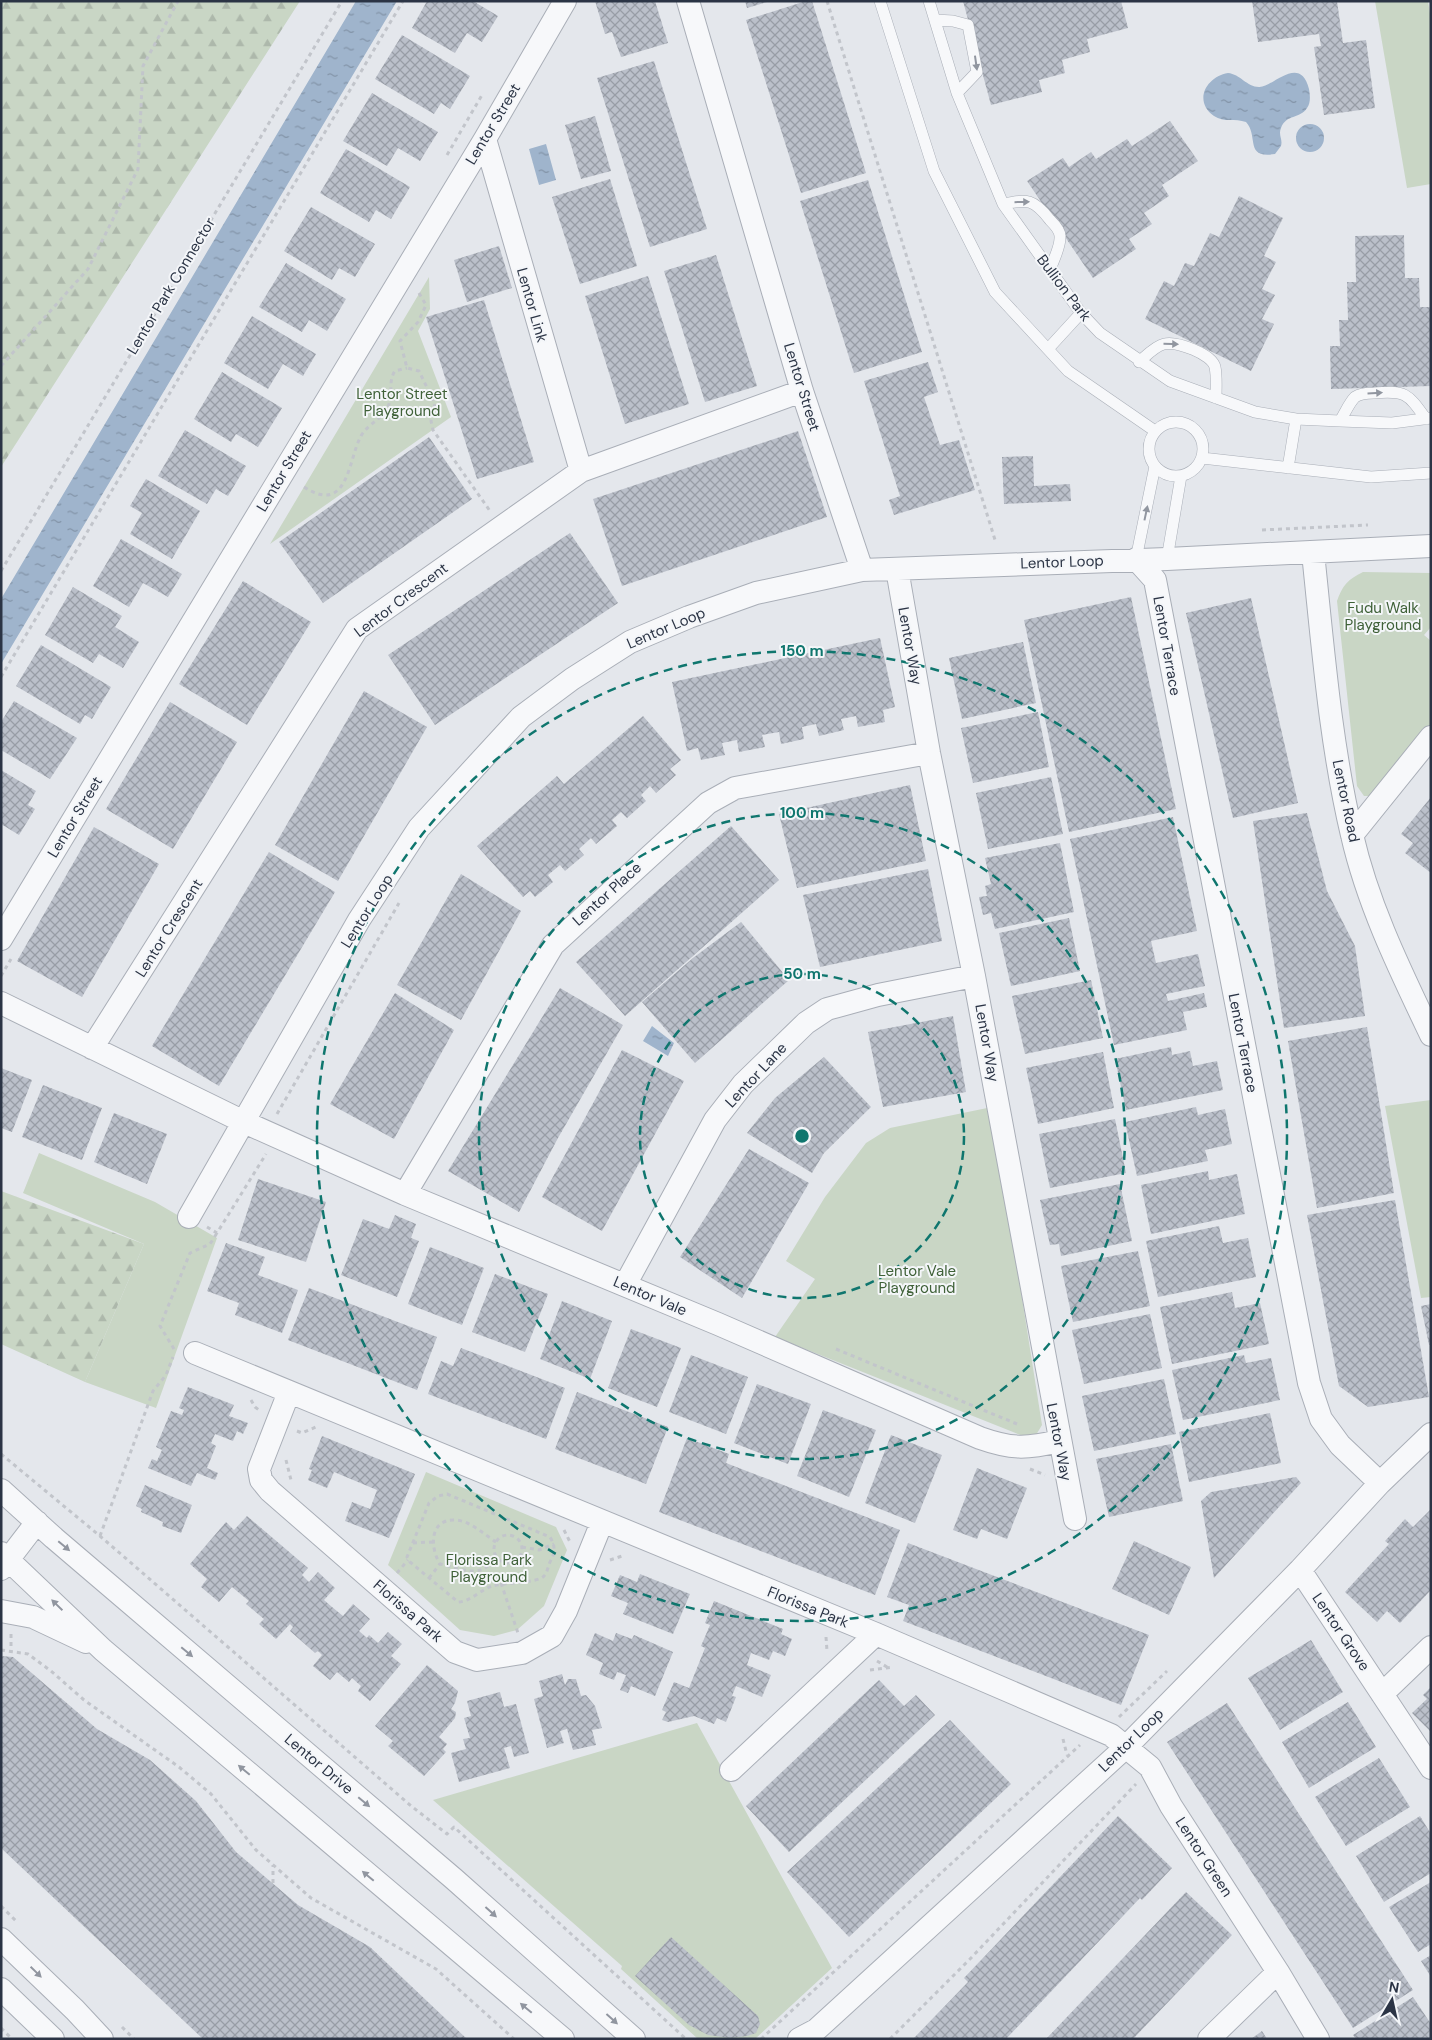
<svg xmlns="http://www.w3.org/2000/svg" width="1432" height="2040" viewBox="0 0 1432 2040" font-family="'DM Sans',sans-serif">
<defs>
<pattern id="forest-firs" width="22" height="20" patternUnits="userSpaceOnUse" patternTransform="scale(1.25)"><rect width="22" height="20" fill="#c9d6c5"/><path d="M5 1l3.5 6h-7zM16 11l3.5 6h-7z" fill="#adb8ab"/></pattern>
<pattern id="water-ripples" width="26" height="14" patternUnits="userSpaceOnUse" patternTransform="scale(1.25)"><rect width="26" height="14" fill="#9fb4cc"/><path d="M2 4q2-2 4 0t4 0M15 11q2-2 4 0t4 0" fill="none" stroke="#8293a7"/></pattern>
<pattern id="building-cross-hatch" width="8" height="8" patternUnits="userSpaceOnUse" patternTransform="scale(1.25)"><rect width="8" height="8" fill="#bbc0ca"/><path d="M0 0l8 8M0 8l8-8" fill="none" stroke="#989da6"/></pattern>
</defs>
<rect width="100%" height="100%" fill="#e4e7ec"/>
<path fill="#c9d6c5" d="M1375,1H1428L1431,20V184L1407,188Z
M429,277L430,309L418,331L451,417L270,544Z
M1363,572L1431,573V627L1424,635L1431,641V731L1374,796H1364L1357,786L1337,601C1342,586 1348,579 1363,572Z
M1431,1100V1297L1421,1298L1385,1106Z
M992,1107L1042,1425L1036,1435L1023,1436L775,1337L815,1279L786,1261L825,1197L866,1143L890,1128Z
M39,1153L155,1202L217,1238L156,1408L85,1382L144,1244L23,1193Z
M426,1472L556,1527L567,1550L544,1606L517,1630L494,1636L460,1630L388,1565Z
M697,1723L832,1968L755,2039H698L621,1969L622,1966L433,1800Z"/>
<path fill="url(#forest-firs)" d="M1,1H300L1,467Z
M1,1191L144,1244L85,1382L1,1344Z"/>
<path fill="url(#water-ripples)" d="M356,1H397L1,664V599Z
M1228,73C1240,74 1247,87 1259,87C1272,88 1300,53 1309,89C1310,95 1311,103 1307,108C1300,119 1286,114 1281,128C1278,135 1283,139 1281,146L1275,154C1244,159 1259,136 1246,122C1235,118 1224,123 1214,116C1193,101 1206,77 1228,73Z
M1296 138a14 14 0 1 1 28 0a14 14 0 1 1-28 0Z
M546,144L556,180L539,185L529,149Z
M652,1026L674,1043L668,1056L643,1041Z"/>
<path fill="url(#building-cross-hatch)" d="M427,1H473L498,16L482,42L467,33L455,53L412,28Z
M595,1H655L668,43L621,57L612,32L605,34Z
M745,1H767V2L747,8Z
M806,1H812L866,173L801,193L746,20Z
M963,1H1121L1128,28L1087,39L1090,52L1062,60L1065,73L1039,80L1042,92L991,105Z
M1252,1H1337L1343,43L1366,40L1375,108L1324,115L1314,47L1321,46L1319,34L1258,42Z
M402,35L470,76L450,109L441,103L434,114L375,79Z
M654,61L707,229L650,247L597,78Z
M372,93L438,132L420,161L398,148L387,166L343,141Z
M595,116L611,171L581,179L565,125Z
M1170,121L1198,161L1162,185L1169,196L1144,213L1152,224L1129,239L1136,249L1093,278L1027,181L1063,158L1069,167L1091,152L1096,159L1127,139L1132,146Z
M346,149L410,187L391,219L376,210L369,222L320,193Z
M610,179L637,266L580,284L552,197Z
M868,180L922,352L854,373L800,201Z
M1239,196L1283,218L1264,256L1276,262L1262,289L1275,295L1262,319L1274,324L1251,371L1145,319L1164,281L1174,286L1185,263L1194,266L1210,233L1219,237Z
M311,207L375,244L355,277L339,268L332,280L284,251Z
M1404,235L1405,278H1419L1420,307H1431V386L1331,389L1330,346H1340L1339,320H1348L1347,282H1356L1355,236Z
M499,246L512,288L467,302L454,260Z
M716,255L757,386L705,402L664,271Z
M286,263L346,299L327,331L309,320L302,332L259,307Z
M648,276L689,404L625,424L585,296Z
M484,300L534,462L477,479L426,317Z
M252,316L316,354L303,376L283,364L268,389L224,363Z
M928,362L938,392L924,397L940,445L959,440L975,490L894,515L889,500L900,496L864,381Z
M222,372L282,408L258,447L236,434L231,442L194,419Z
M185,430L246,466L228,496L216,489L207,504L158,476Z
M798,431L827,517L622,586L593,499Z
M429,437L472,499L323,603L279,542Z
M1033,456L1034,486L1070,484L1071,501L1004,504L1002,457Z
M146,479L200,511L172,559L130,534L142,513L130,506Z
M570,533L618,603L435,725L388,655Z
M121,539L182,574L168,597L143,583L129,607L93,586Z
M243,581L311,622L247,725L179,684Z
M73,587L122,616L115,627L139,642L123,668L99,654L93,663L45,635Z
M1131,597L1176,809L1069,832L1024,620Z
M1251,598L1298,803L1233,818L1186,613Z
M880,638L895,707L883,710L885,722L858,727L856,716L841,719L844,730L819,736L816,724L802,727L804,739L781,744L779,732L762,735L765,747L739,752L737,740L722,743L725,755L701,760L698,748L687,751L672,682Z
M1023,642L1036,703L962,719L949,658Z
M41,645L111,687L92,719L85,715L80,724L16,686Z
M364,691L427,727L338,881L275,845Z
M14,701L77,738L50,779L1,750V722Z
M170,702L237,742L173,849L106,809Z
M1038,712L1049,767L973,783L961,728Z
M643,716L681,760L670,769L676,775L656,793L650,786L641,795L646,801L627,818L621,812L612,820L617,826L596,844L591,838L579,849L584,855L565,871L560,865L548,875L553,882L535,897L530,891L523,897L477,846L557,776L564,784Z
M1,770L36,791L28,805L35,809L19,835L1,824Z
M1051,777L1063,834L988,849L976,793Z
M910,785L926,861L797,888L779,814Z
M1431,797V873L1405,853L1413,843L1401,834Z
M1307,813L1327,891L1355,946L1365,1016L1284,1028L1253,821Z
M1173,817L1197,931L1151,941L1156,963L1198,954L1205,986L1166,994L1168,1001L1204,993L1207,1007L1183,1012L1187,1030L1114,1045L1070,839Z
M731,826L779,880L625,1016L576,962Z
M94,827L159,864L82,997L17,961Z
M1060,843L1074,912L995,929L991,913L983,915L979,897L987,896L985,886L991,884L985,858Z
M269,852L335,892L219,1086L152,1046Z
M928,869L942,941L820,967L803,895Z
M461,874L521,911L461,1020L397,985Z
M1069,918L1080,971L1011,986L999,933Z
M741,922L789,980L695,1063L642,1002L693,958Z
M1091,980L1103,1038L1025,1054L1012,996Z
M560,988L623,1025L558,1138L519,1212L448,1171Z
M395,993L454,1030L394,1139L330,1104Z
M953,1016L966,1092L883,1107L868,1032Z
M1367,1027L1394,1193L1317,1208L1288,1041Z
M1171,1047L1172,1055L1190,1051L1193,1066L1217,1061L1223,1090L1126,1110L1115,1059Z
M622,1050L684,1081L602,1231L542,1197Z
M1103,1052L1114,1108L1038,1124L1026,1068Z
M824,1057L871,1107L824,1153L812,1173L747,1133L775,1098Z
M1,1068L32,1080L12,1132L1,1128Z
M43,1085L102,1108L82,1160L22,1137Z
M1196,1107L1198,1115L1225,1109L1232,1144L1205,1150L1208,1161L1137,1176L1125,1122Z
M114,1113L167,1134L147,1184L94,1162Z
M1115,1119L1126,1173L1050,1188L1039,1134Z
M749,1149L809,1183L742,1298L680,1257Z
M1208,1171L1209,1180L1237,1174L1245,1214L1151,1234L1141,1185Z
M258,1179L326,1202L306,1262L238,1240Z
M1120,1184L1132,1241L1061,1256L1059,1244L1050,1245L1040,1200Z
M1395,1200L1429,1397L1368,1407L1339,1386L1307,1215Z
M395,1215L416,1224L411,1238L419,1241L397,1297L341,1275L363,1219L389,1229Z
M1219,1226L1223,1243L1248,1238L1256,1277L1158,1297L1146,1241Z
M226,1243L265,1257L258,1275L298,1290L282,1333L235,1315L239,1303L207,1291Z
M430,1247L484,1268L462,1325L408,1304Z
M1138,1251L1150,1306L1073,1322L1061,1266Z
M495,1274L548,1294L525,1352L472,1332Z
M309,1288L437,1337L417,1390L288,1340Z
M1232,1292L1235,1308L1260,1303L1269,1344L1172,1364L1160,1307Z
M562,1301L612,1321L590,1379L540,1359Z
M1431,1304V1345H1429L1421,1306Z
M1150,1314L1162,1368L1084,1384L1072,1330Z
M631,1329L681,1348L657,1407L608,1388Z
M461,1348L565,1388L546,1439L428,1394L441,1361L453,1366Z
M691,1355L748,1377L726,1434L669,1412Z
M1244,1355L1246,1363L1271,1358L1280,1400L1183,1420L1172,1370Z
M1164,1379L1176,1434L1094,1451L1082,1396Z
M757,1384L811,1404L788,1464L734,1443Z
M188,1387L234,1405L229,1416L248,1423L243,1434L237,1431L233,1441L215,1434L211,1443L216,1446L207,1468L218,1473L215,1480L197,1473L191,1486L148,1468L152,1459L157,1461L162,1450L156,1447L171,1411L182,1415L184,1410L179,1408Z
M577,1392L668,1427L646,1484L555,1449Z
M823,1410L876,1430L849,1497L797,1476Z
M1270,1413L1281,1463L1189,1482L1179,1432Z
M891,1435L942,1455L915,1523L865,1503Z
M322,1436L415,1474L389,1538L345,1521L352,1502L370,1509L377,1490L334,1472L327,1488L308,1480L312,1470L309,1469Z
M687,1438L729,1454L726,1463L900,1530L875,1595L659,1512Z
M1171,1444L1183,1501L1109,1517L1096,1459Z
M977,1468L1027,1488L1007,1539L981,1529L977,1539L953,1530Z
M1296,1477L1301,1483L1214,1578L1201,1501L1211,1492Z
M145,1485L192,1505L181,1533L162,1526L163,1522L141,1512L142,1509L136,1506Z
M1431,1509V1590L1400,1623L1387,1611L1377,1622L1345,1592L1389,1544L1385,1541L1405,1519L1413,1527Z
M247,1516L308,1568L302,1575L309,1582L318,1572L335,1588L324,1600L332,1607L343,1616L353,1604L370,1619L359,1631L367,1638L369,1635L378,1643L388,1632L402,1644L391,1656L401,1664L370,1701L358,1691L361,1686L352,1678L349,1682L337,1672L330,1680L313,1666L322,1655L318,1651L315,1653L290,1631L293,1627L290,1624L276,1639L259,1624L264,1619L246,1604L249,1601L232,1587L219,1602L201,1587L207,1579L190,1564L226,1522L234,1530Z
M1134,1541L1191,1567L1169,1615L1112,1589Z
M908,1543L1149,1635L1121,1705L903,1621L909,1605L887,1597Z
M640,1574L690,1594L673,1634L623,1614L628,1603L611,1596L620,1575L637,1582Z
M714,1601L783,1629L781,1634L792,1639L785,1656L773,1651L769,1660L751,1653L747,1665L771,1675L762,1697L736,1686L732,1696L736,1697L726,1722L717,1718L714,1724L694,1716L668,1722L662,1720L666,1712L662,1710L674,1682L689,1688L705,1648L701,1646L710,1625L705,1623Z
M595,1633L613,1641L616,1633L632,1639L634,1635L673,1652L655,1696L631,1686L628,1693L620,1690L626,1675L617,1672L614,1680L599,1674L603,1663L586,1655Z
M1311,1640L1343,1692L1280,1730L1248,1678Z
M1,1656L13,1657L97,1729L150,1760L196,1801L236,1852L298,1905L370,1947L467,2039H203L1,1848Z
M427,1665L458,1691L455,1703L451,1709L456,1712L455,1718L439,1737L447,1744L443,1749L446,1752L424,1776L388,1746L393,1741L375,1726Z
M562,1674L565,1685L568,1679H576L581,1696L586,1695L595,1706L602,1728L592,1730L596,1745L573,1750L567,1729L560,1731L564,1743L547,1748L534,1699L543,1696L539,1681Z
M879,1680L904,1706L916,1695L935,1715L789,1852L746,1806Z
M1431,1687V1732L1412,1713L1427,1699L1423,1695Z
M500,1692L504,1707L516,1704L529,1753L514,1757L511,1746L504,1748L510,1768L459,1782L451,1753L466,1749L463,1739L470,1738L464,1718L471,1716L467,1701Z
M1348,1702L1376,1747L1309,1788L1282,1742Z
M1227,1703L1413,1990L1353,2028L1167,1742Z
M950,1720L1011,1784L849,1937L787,1872Z
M1379,1758L1410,1807L1346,1846L1315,1797Z
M1118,1816L1172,1868L1142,1900L1140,1898L1006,2039H913L968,1982L964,1978Z
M1420,1816L1431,1834V1873L1384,1902L1356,1856Z
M1431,1882V1944L1418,1952L1389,1907Z
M1186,1892L1232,1935L1133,2039H1046Z
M671,1937L758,2016L760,2024L756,2033L747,2036L730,2038L708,2035L689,2025L635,1976Z
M1431,1955V1977L1421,1961Z
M1413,1997L1431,2024V2039H1356L1353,2035Z
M1262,2031L1267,2039H1251Z"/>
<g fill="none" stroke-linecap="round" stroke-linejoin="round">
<g stroke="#a9aeb7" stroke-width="12">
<path id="service" d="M880,1L934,171L995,292L1068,371L1155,431
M929,1L957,93L1003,204L1081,313L1100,333L1170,381L1255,412L1296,419L1340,421L1392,423L1431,418
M935,20L953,21L968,25L977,72L957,93
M1003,204C1028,199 1034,199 1050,220C1054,224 1060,230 1060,236C1061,247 1053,260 1050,270
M1048,349L1081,313
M1139,362C1146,356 1155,346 1164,344C1177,341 1212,354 1215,367C1217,376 1216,389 1216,398
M1340,421C1345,413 1349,403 1355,397C1361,393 1368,393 1374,393C1406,390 1408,394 1426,419
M1149 449a27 27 0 1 1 54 0a27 27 0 1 1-54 0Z
M1202,458L1371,477L1431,473
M1288,468L1296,419
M1136,559L1155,466
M1167,559L1181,476"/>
</g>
<g stroke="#a9aeb7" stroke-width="24">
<path id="minor" d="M688,1L802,391L862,570
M485,139L581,471
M1313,553C1323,647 1330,742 1352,835C1368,905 1400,970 1431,1035
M1136,559L1155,580L1309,1383L1321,1419L1340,1445L1380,1483
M897,569L929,753L974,976L1075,1519
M1352,835L1431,737
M1,939L485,139L565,1
M1,1003L244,1122L405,1194L718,1324L980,1438C1011,1449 1026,1449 1059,1441
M92,1048L357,629L581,471L802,391
M405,1194L553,945L708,803L735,788L929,753
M189,1217L359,920L419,828L521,717L572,679L630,642L689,617L756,593L862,570L1167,559L1431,546
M625,1285L715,1120L743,1084L806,1023L827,1009L878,995L974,976
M195,1353L876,1634L1111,1735L1150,1767L1171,1806L1278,1972L1318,2039
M289,1392L259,1469L261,1480L270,1491L455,1652L477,1660L522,1653L552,1636L566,1611L602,1522
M1,1490L54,1538L454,1879L634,2039
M1,1553L103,1650L563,2039
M1,1569L37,1522
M1300,1570L1431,1768
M1,1611L33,1617L86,1642
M1382,1694L1431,1647
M731,1770L876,1634
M1,1939L75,2010L102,2039
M1,1989L53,2039
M799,2039L816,2030L1127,1746L1300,1570L1380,1483L1431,1434
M1209,2039L1278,1972"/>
</g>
<path stroke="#c2c5cb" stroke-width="3" stroke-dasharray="4 4" stroke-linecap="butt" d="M827,1L996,543
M447,155L482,95
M419,293L426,305L418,322L400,341L407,368L419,371L435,404L431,421L433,430L490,511
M1,366L88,269L138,169L143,66L178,1
M304,487C349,516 348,459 361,436C368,423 384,419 389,404C393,392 388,381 395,371L407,368
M1262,530L1368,525
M1,571L342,1
M1,677L403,1
M1,976L11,959
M277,1114L399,903
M207,1227L217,1233L266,1154
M174,1349L160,1326L190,1253L210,1244L217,1233
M836,1349L1017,1424
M251,1400L255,1407L259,1410
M297,1431L302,1433L316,1427
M1,1454L100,1536L410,1805L447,1834L454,1827L686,2039
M286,1460L291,1480
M1030,1469L1045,1475
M447,1494L550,1537C556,1547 555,1553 550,1562C548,1567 547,1573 544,1576C538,1583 503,1583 492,1586C481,1590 469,1602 458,1602L410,1562L407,1557L429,1503L438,1496Z
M564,1530L570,1542
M494 1549a14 14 0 1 1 28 0a14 14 0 1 1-28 0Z
M100,1536L153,1391L166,1375L173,1357
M496,1542C485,1535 469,1520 455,1520C429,1519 430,1548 440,1564C464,1569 480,1580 496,1557
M413,1543L432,1542
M522,1547L539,1550L554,1544
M610,1560L625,1555
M397,1573L408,1560
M429,1578L440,1564
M501,1583L518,1633
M11,1634V1650
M826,1637L827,1651
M1,1650L28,1654L51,1671L84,1700L179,1767L211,1794L256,1850L311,1898L436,1969L514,2039
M877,1661L887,1667
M870,1670L893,1667
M1119,1717L1167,1671
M1063,1739L1067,1755
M273,1883V1865
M1,1906L17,1922
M122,2027L134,2039
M1,2028L12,2039
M761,2039L1080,1745
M890,2039L970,1959L1136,1784"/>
<use href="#service" stroke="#f7f8fa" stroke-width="11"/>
<use href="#minor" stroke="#f7f8fa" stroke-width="22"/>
</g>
<defs><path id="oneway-solid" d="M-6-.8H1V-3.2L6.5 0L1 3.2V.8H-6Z" transform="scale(1.25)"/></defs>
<g fill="#9196a0">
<use href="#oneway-solid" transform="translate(976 63) rotate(82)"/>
<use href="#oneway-solid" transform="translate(1022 202) rotate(-1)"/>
<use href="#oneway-solid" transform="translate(1171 344) rotate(1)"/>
<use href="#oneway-solid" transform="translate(1375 393) rotate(-4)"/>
<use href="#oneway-solid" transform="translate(1146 513) rotate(-78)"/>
<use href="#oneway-solid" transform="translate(64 1546) rotate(40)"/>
<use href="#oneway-solid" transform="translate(57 1605) rotate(-136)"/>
<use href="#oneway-solid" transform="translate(187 1652) rotate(40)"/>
<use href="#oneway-solid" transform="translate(244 1770) rotate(-140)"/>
<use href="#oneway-solid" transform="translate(364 1802) rotate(40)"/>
<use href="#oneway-solid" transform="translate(368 1876) rotate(-140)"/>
<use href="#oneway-solid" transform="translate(491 1912) rotate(42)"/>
<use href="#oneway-solid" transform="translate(36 1972) rotate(44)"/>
<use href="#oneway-solid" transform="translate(526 2008) rotate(-140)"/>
<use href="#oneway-solid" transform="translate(612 2019) rotate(42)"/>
</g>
<g fill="none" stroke="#0f766e" stroke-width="2.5" stroke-dasharray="9 6">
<circle cx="802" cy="1136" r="162"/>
<circle cx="802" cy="1136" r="323"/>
<circle cx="802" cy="1136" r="485"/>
</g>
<g text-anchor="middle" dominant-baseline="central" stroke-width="4" stroke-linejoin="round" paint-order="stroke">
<g font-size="15" fill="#2b3445" stroke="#f4f6f9">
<text transform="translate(493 124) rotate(-59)">Lentor Street</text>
<text transform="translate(171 286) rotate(-59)">Lentor Park Connector</text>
<text transform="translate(1064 288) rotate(53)">Bullion Park</text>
<text transform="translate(532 305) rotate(74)">Lentor Link</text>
<text transform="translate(802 387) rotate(73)">Lentor Street</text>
<text transform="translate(284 471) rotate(-59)">Lentor Street</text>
<text transform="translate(1062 562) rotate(-2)">Lentor Loop</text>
<text transform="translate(401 600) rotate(-37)">Lentor Crescent</text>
<text transform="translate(666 628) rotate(-23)">Lentor Loop</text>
<text transform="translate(910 646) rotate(80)">Lentor Way</text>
<text transform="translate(1167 646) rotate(80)">Lentor Terrace</text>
<text transform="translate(1346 801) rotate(78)">Lentor Road</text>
<text transform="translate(75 817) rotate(-59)">Lentor Street</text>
<text transform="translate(607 894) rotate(-42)">Lentor Place</text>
<text transform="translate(367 911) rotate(-58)">Lentor Loop</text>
<text transform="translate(169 928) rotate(-58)">Lentor Crescent</text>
<text transform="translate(987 1043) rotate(80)">Lentor Way</text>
<text transform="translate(1243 1043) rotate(79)">Lentor Terrace</text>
<text transform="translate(756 1075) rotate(-47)">Lentor Lane</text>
<text transform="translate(650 1296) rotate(23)">Lentor Vale</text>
<text transform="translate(1059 1442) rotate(79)">Lentor Way</text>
<text transform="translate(808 1607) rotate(22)">Florissa Park</text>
<text transform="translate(408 1611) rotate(41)">Florissa Park</text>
<text transform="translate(1341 1632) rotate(56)">Lentor Grove</text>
<text transform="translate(1131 1740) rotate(-44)">Lentor Loop</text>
<text transform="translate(319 1764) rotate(40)">Lentor Drive</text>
<text transform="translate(1204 1857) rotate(57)">Lentor Green</text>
</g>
<g font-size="15" fill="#3f6138" stroke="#f4f6f9">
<text x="402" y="394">Lentor Street<tspan x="402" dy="17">Playground</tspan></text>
<text x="1383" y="608">Fudu Walk<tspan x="1383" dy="17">Playground</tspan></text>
<text x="917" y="1271">Lentor Vale<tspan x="917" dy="17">Playground</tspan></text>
<text x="489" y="1560">Florissa Park<tspan x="489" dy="17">Playground</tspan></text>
</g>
</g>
<circle cx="802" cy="1136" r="8" fill="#0f766e" stroke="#f4f6f9" stroke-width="2.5"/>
<g font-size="15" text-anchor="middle" font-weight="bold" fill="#0f766e" stroke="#f4f6f9" stroke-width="4" stroke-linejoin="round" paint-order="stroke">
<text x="802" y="656">150 m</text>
<text x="802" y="818">100 m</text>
<text x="802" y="979">50 m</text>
</g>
<rect width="1432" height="2040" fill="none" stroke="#2b3445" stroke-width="5"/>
<g transform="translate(1392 2000) rotate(9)" stroke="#f4f6f9" stroke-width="4" paint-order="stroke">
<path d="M0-4L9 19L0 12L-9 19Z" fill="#2b3445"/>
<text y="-8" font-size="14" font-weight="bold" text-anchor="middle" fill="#2b3445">N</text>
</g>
</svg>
